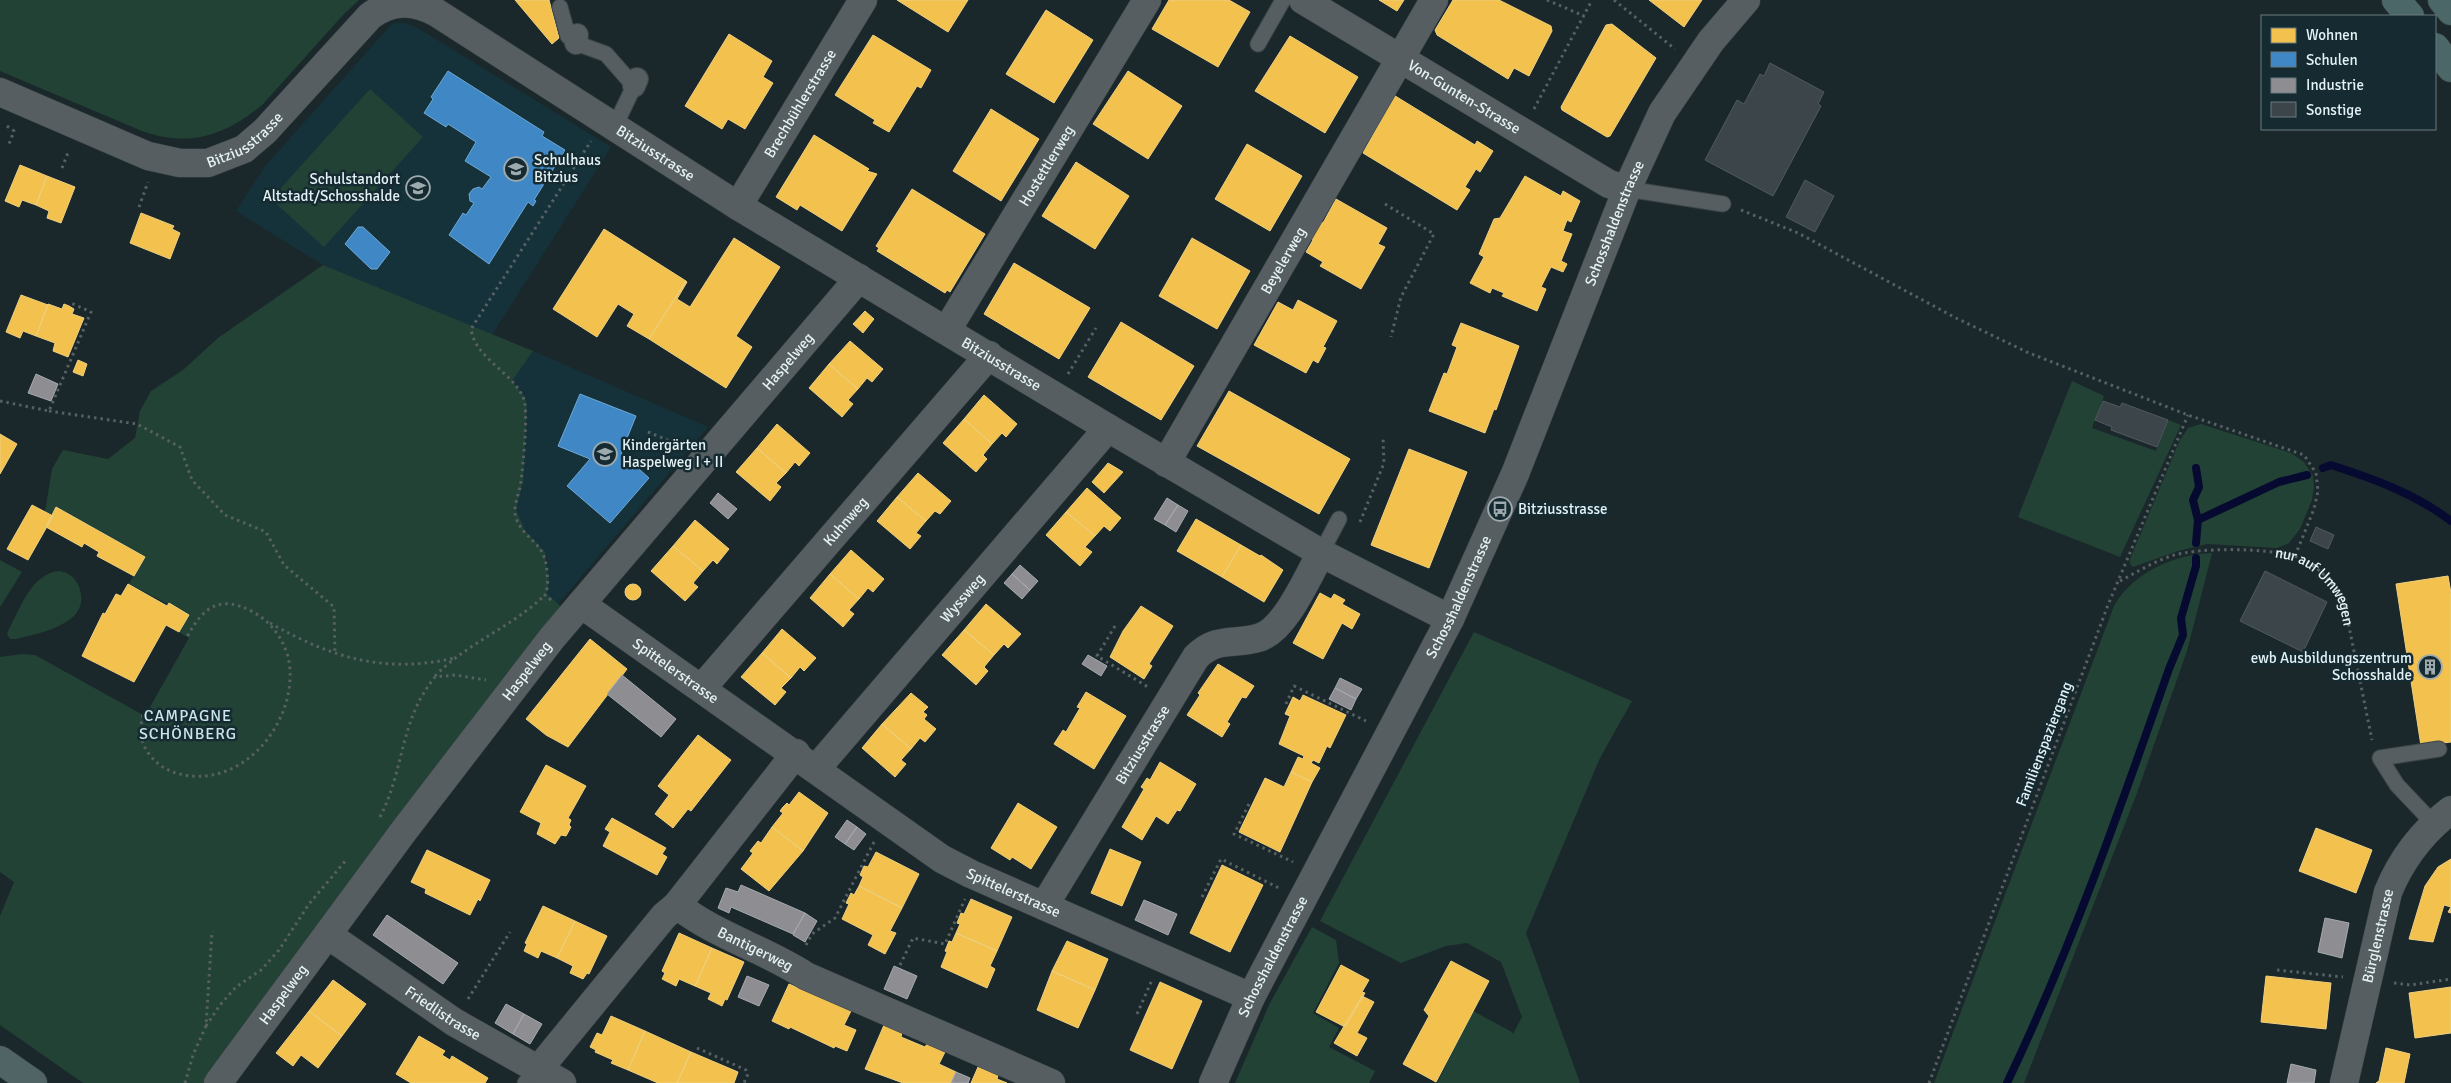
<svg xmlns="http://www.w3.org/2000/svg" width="2451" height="1083" viewBox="0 0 2451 1083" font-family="Signika,sans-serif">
<rect width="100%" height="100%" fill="#1b282b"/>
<path fill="#15323a" d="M395,23H405L416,27L611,147L492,335L323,265L236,211L266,165L391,25Z
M533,351L708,427L558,604L547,594L549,582L547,557L521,524L516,510L523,481L519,389L512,381Z"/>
<path fill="#224235" d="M0,0H359L343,15L263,104C226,135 190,148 142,131L0,71Z
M370,89L423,137L324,247L271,199Z
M323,265L533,351L512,381L524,396L527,404L523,481L516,510L525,530L545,552L549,582L547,594L563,608L205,1083H83L0,1025V916L14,882L0,872V657L22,654L35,655L145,716L189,638L179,632L189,615L129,584L144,557L57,507L51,516L45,512L52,469L63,450L108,459L135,438L140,411L151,391L183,370L218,338Z
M2072,381L2104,396L2092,428L2156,451L2168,420L2181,425L2120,557L2018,517Z
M2201,424L2291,453L2304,462L2313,476L2314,487L2312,500L2300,529L2289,543L2277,548L2207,544L2178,551L2133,567L2130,564V559L2180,440L2188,428Z
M2212,553L2187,651L2137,793L2024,1083H1934L2114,606C2132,573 2175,554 2212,553Z
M0,560L22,572L0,607Z
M58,571C68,572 75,577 79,587C93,624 40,633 16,639H10L7,634L9,629C21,607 31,575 58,571Z
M1474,632L1632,701L1600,758L1526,933L1580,1083H1437L1473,1011L1512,1032L1514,1037L1513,1034L1522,1017L1501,962L1467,943L1446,946L1401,963L1320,921Z
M1312,927L1336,940L1339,963L1313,1013L1339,1028L1329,1047L1375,1071L1369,1083H1235L1270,1003Z"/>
<path fill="#f2c14e" stroke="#eed080" d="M515,0H549L559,38L552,44Z
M897,0H968L948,32Z
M1169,0H1229L1250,12L1218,67L1152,29Z
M1379,0H1404L1397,11Z
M1453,0H1499L1551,26L1552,31L1529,76L1514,68L1508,79L1437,35L1435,30Z
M1649,0H1702L1684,27Z
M1046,10L1093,40L1054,103L1006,74Z
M1612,24L1656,58L1610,136L1607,137L1562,110L1561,107L1606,25Z
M729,34L772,61L763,77L773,83L745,129L728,119L722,129L685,106Z
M873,35L931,70L921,88L917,86L889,132L873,123L875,120L835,95Z
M1290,36L1358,77L1325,133L1255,91Z
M1128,71L1182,106L1148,159L1093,124Z
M1392,94L1475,145L1477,141L1493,151L1480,172L1476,169L1465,187L1470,190L1457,210L1363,153L1385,113L1382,111Z
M991,109L1039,139L1001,201L953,171Z
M814,135L869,169L867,171L877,174L842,231L800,205L797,210L776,197Z
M1247,144L1302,176L1270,231L1215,199Z
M1076,162L1129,196L1095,249L1042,216Z
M20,165L47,176L36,205L22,200L19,207L5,201Z
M47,176L75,187L61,223L47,218L49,211L36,205Z
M1525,176L1561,196L1563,191L1580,201L1571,222L1567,220L1563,231L1572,234L1561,261L1567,264L1563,272L1551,267L1541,287L1546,289L1537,311L1502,296L1504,293L1492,288L1490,293L1470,283L1484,257L1479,254L1494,219L1500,218Z
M912,189L985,234L950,292L947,290L945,293L877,251L879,248L876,246Z
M1336,199L1387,228L1378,244L1385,247L1361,289L1320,266L1323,262L1306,252L1313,240L1308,238L1318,220L1323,223Z
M141,213L174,226L172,229L180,233L170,259L130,243Z
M604,229L686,281L649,339L627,326L634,314L618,304L597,337L553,309Z
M734,238L780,267L736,336L752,347L726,388L649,339L686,281L687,282L677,299L690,307Z
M1192,238L1250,271L1217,329L1159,296Z
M1014,263L1090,308L1059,359L984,314Z
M21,295L48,305L36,336L23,331L20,338L6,332Z
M1298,300L1337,321L1323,347L1326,348L1318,363L1313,360L1306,373L1254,345L1278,302L1293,310Z
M48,304L62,309L64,304L69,306L74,309L72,314L84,318L68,357L53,351L55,343L36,336Z
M865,311L874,319L863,333L853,324Z
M1121,322L1194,366L1161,420L1088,377Z
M1461,323L1519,346L1496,410L1494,409L1485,433L1429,411L1444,373L1447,374L1457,347L1452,345Z
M850,341L883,369L872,382L867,378L858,389L829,364Z
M78,360L87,364L83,376L73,372Z
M829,364L858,389L848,400L853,404L842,417L809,388Z
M1229,391L1350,459L1319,514L1197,446Z
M984,395L1017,424L1006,437L1002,433L992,444L964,419Z
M964,419L992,444L983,455L987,459L976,472L943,443Z
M777,424L810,453L799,466L795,462L786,473L757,448Z
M0,434L17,444L0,474Z
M757,448L786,473L776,483L781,487L770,501L736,472Z
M1409,449L1467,472L1429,568L1371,545Z
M1108,463L1123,472L1104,493L1092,482Z
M918,473L951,501L940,514L935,511L926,521L897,497Z
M1087,488L1121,518L1110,531L1104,526L1095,536L1066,512Z
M897,497L926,521L916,533L921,536L910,549L877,521Z
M32,505L53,516L28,560L7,549Z
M56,507L145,557L134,576L97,556L99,552L84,543L82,547L46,527Z
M1066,512L1095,536L1085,547L1092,552L1080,566L1046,535Z
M1196,519L1241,545L1222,577L1177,551Z
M695,520L729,549L717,564L713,560L703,571L673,546Z
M1241,545L1260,556L1261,555L1283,570L1264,602L1222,577Z
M673,546L703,571L693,583L698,587L685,601L651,571Z
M851,550L884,579L873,592L868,588L859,599L830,574Z
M830,574L859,599L849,610L854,614L843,627L810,598Z
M2448,576L2451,593V742L2421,746L2396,584Z
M128,584L167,606L169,603L189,615L179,632L166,625L134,682L82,656L103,613L105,614L116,594L121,596Z
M625 592a8 8 0 1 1 16 0a8 8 0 1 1-16 0Z
M1320,593L1331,599L1334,594L1345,600L1342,604L1360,614L1352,629L1342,623L1323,659L1293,643Z
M986,604L1021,634L1008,648L1004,644L994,655L964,630Z
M1141,606L1173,626L1149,664L1152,666L1144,679L1110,657L1123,631Z
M782,629L816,658L804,671L800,667L791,678L762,653Z
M964,630L994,655L984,667L988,671L976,685L942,655Z
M590,639L627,669L568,747L546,735L526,719Z
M762,653L791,678L781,688L786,692L775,705L741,677Z
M1218,664L1254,686L1246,698L1242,697L1227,722L1230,724L1222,737L1187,715L1200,695L1198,693Z
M1086,692L1126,716L1094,769L1054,744L1063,730L1066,732L1080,708L1077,707Z
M911,693L928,707L923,712L927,715L924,719L936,729L925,742L920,738L911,749L882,724Z
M1303,695L1346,715L1330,748L1327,746L1319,763L1313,760L1311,763L1320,768L1312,782L1291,772L1298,757L1303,759L1304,756L1279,744L1290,716L1285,714L1293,697L1300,701Z
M882,724L911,749L901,760L906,764L895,777L862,748Z
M698,735L731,760L691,811L688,809L673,828L655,814L669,795L658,786Z
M1160,762L1196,784L1180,811L1177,810L1168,824L1156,816L1142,840L1122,827L1144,789L1141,787L1147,778L1150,780Z
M546,765L586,786L568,818L571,820L569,825L571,827L566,836L561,835L555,844L537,834L541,823L520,812Z
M1291,772L1312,782L1280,852L1239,832L1265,778L1284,787Z
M799,792L828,813L803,851L772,827L783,813L780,811L783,807L787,803L789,805Z
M1018,803L1057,827L1031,869L1012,857L1010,860L991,848Z
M612,818L666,848L662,854L667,857L657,875L603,846L610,832L605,829Z
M772,827L803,851L769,891L741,869L753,853L750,851L758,841L761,843Z
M2316,828L2372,850L2356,893L2299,871Z
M1110,849L1141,862L1122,906L1091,893Z
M427,850L490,880L480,901L478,899L470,915L425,893L426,889L411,882Z
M876,852L919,874L902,908L859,886L863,877L860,875L864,866L868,867Z
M2451,859V913L2448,912L2451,907L2444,905L2433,942L2409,939L2425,886L2438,867Z
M1222,865L1263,885L1230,952L1190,933Z
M859,886L902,908L890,931L896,933L885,954L868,945L873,935L842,919L849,904L846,903L851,893L854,895Z
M971,899L1012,917L997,951L956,933L960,924L957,923L961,913L964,914Z
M543,906L575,921L557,958L541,951L538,958L524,951L527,944L525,943Z
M575,921L607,936L589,974L587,973L583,979L570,973L573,966L557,958Z
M679,933L712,948L695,986L679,979L676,986L662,979L665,973L662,971Z
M956,933L997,951L990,966L995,969L987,988L941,967L947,952L945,951L949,941L952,942Z
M1067,941L1108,959L1095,990L1052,971Z
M712,948L744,962L727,1000L725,999L722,1006L708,999L711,993L695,986Z
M1451,961L1489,981L1436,1082L1403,1064L1429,1016L1424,1010Z
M1341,965L1369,980L1362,992L1365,993L1345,1027L1316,1012Z
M1052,971L1095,990L1078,1028L1037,1010Z
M2266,976L2331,983L2326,1029L2261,1022Z
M333,980L366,1004L342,1036L309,1011Z
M1160,982L1202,1001L1172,1069L1130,1050Z
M789,984L851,1011L844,1025L856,1030L847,1051L835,1046L834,1048L790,1027L789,1029L772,1021Z
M2451,987V1033L2415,1038L2409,993Z
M1362,996L1374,1002L1357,1033L1367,1038L1357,1056L1334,1043Z
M309,1011L342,1036L318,1068L301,1055L293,1066L276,1053Z
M611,1016L645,1031L628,1070L611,1063L613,1060L595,1052L596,1050L590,1047L597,1033L602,1035Z
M884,1025L902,1033L901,1037L925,1047L927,1044L945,1052L939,1064L956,1072L951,1083H903L865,1069Z
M645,1031L691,1052L677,1083H658L628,1070Z
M419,1036L445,1051L442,1055L450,1060L452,1056L488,1078L485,1083H411L396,1074Z
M2386,1048L2410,1054L2404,1083H2376L2379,1081Z
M691,1052L738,1072L734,1083H677Z
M978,1067L998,1075L997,1079L1007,1083H971Z"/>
<path fill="#3f88c5" stroke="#70a8d3" d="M448,71L544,132L542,136L565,150L534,200L536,201L533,206L528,202L489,264L449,235L463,213L466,215L474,203L470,201L469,194L473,189L479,187L482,189L491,177L465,161L476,142L448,124L446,127L424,113L433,99L431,97Z
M358,227H363L390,252L377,269H371L345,244Z
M580,394L636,416L621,453L649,478L610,523L567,486L590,459L558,446Z"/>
<path fill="#8d8d92" stroke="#a7abb0" d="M36,374L58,384L51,401L28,393Z
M718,493L737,509L728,519L710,503Z
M1167,498L1178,505L1165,525L1154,519Z
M1178,505L1188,511L1176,532L1165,525Z
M1020,565L1038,581L1030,590L1012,574Z
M1012,574L1030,590L1022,599L1004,583Z
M1088,655L1107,666L1101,676L1082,664Z
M622,675L676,719L661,737L607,694Z
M1340,678L1362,689L1356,699L1335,688Z
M1335,688L1356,699L1351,710L1329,699Z
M847,820L857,827L845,844L835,837Z
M857,827L866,834L854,850L845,844Z
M741,885L805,913L793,934L731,907L729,913L718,908L726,888L738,892Z
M1144,900L1177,914L1168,935L1135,920Z
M805,913L817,921L805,942L793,935Z
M387,915L458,963L443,984L373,935Z
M2325,918L2349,923L2342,958L2318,952Z
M894,966L917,976L907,999L884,989Z
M747,976L769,985L759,1006L738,997Z
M506,1004L524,1014L513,1034L495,1023Z
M524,1014L542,1024L530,1044L513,1034Z
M2291,1064L2316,1070L2314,1083H2287Z
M956,1072L970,1078L968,1083H951Z"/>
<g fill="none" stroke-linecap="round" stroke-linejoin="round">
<path stroke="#060a31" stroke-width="8" d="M2323,468L2331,465C2374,479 2414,493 2451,521
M2198,520L2279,482L2307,475
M2196,543L2198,520L2193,500L2199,487L2196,468
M2007,1083C2071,949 2120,809 2169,669L2183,635L2181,618L2196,566V558"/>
</g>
<path fill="#3c4549" stroke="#505a5e" d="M1770,63L1824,92L1818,104L1821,106L1773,196L1705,160L1737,100L1744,104L1760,74L1764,76Z
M1805,180L1834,196L1815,232L1786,217Z
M2103,401L2120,407L2122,403L2168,420L2157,447L2111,430L2112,427L2095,420Z
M2316,527L2334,535L2328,549L2310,541Z
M2265,571L2327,602L2303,652L2240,621Z"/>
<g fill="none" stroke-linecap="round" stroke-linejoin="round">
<g stroke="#3b4548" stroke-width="17">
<path id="service" d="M560,7L568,36L576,43L606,54L634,86L615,126
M1258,44L1283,0
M1627,189L1723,204
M1321,553L1339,519
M2434,824L2397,785L2380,758L2439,749
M525,1083L538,1070"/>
</g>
<g stroke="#3b4548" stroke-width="24">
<path id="pedestrian" d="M576,43L577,35
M634,86L637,79"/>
</g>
<g stroke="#3b4548" stroke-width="29">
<g id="minor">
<path id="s2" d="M1303,0L1609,184L1627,189"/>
<path id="s3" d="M0,92L148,156L180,163H208L244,149L265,131L370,16C392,0 413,0 437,13L738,206L1108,428L1321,553L1450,619"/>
<path id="s4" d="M738,206L863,0"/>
<path id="s5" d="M947,330L1147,0"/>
<path id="s6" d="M1166,463L1434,0"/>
<path id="s7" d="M581,604L942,859L971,874L1251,997"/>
<path id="s8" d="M702,688L989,355"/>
<path id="s9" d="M816,769L1108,428"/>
<path id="s10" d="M677,905C716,936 765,949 806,976L1051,1083"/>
<path id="s11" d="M1044,906L1196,657C1218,635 1236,646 1261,637C1286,628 1308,576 1321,553"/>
<path id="s12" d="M328,935L454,1022L562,1083"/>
<path d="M538,1070L664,916L677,905L796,753"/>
<path id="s13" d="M218,1083L403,832L552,638L859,278"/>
<path id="s14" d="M1213,1083L1251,997L1450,619L1515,474L1627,189L1662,113L1711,41L1746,0"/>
<path id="s15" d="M2344,1083L2388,892C2402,858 2422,832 2451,810"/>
</g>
</g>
<g stroke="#3b4548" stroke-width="29">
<path id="primary" d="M0,1060L33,1083"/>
</g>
<g stroke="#3b4548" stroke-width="29">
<path id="motorway" d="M2396,0L2410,16
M2442,0L2451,11
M2435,47L2451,68"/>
</g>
<g stroke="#576062" stroke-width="3" stroke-dasharray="2.5 4" stroke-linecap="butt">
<path d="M1547,0L1584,16"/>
<path d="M1614,0L1675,49"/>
<path d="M1534,109L1592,0"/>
<path d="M7,126L14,131L9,144"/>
<path d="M62,168L69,150"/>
<path d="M1385,204L1434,234L1401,297L1391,337"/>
<path d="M139,207L148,182"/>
<path d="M1741,210L1798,233L1956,318L2029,353L2188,415L2304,455L2316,473L2318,491L2314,509L2295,556"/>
<path d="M1068,374L1096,328"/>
<path d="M0,401L49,411L91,312L71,303"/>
<path d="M49,411L137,424L180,447L192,480L225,515L266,532L284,565L334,607L335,653"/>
<path d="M648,432L682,446"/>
<path d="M1360,522L1384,463L1383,438"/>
<path id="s1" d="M2120,581C2137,572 2153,562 2171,556C2200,547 2265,548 2294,556C2313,561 2336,584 2344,602L2372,740"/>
<path d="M551,600L545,595C548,588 548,580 547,573C546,541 525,542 516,518C512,506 520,493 521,481C523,465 529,409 523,397C511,371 475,358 471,329L591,141"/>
<path d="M270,623C332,658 385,674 455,658"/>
<path d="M1115,626L1097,656L1148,687"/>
<path d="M435,676C467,643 512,627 545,595"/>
<path d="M1286,704L1294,686L1366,721"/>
<path d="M143,715C139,729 140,742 149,754C158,766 169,772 184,775C243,786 293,726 290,670C289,647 274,623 253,612C220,594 203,607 187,637"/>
<path d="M1249,804L1234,834L1293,862"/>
<path d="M380,817C405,769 399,721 435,677L455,675L486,680"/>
<path d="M1202,897L1221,859L1279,888"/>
<path d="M806,945L812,934L835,918L874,842"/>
<path d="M900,965L913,938L945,944L965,899"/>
<path d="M2277,970L2343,977"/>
<path d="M2394,983L2410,985L2451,979"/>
<path d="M468,999L510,932"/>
<path d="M1137,1014L1152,980"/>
<path d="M206,1026L220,1005L236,987L261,970L279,950L309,904L347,859"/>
<path d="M697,1048L746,1070L748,1074L744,1083"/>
<path d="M185,1083L193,1055L206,1026L212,931"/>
<path d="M1929,1083L2108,605L2188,415"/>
</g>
<use href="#service" stroke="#565e61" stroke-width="15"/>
<use href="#pedestrian" stroke="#565e61" stroke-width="22"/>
<use href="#minor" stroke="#565e61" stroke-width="28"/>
<use href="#primary" stroke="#506465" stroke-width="28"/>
<use href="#motorway" stroke="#4c6767" stroke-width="28"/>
</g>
<defs>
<g id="school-ring" transform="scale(1.25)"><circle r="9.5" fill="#152b31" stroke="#9eabae" stroke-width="1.5"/><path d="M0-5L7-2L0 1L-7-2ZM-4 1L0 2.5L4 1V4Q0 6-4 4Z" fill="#9eabae"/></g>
<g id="bus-ring" transform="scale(1.25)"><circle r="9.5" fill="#152b31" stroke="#9eabae" stroke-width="1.5"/><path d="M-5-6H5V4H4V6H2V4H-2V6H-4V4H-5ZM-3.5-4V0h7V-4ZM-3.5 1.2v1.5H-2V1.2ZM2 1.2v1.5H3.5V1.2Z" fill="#9eabae"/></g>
<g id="building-ring" transform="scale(1.25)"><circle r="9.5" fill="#152b31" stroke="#9eabae" stroke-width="1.5"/><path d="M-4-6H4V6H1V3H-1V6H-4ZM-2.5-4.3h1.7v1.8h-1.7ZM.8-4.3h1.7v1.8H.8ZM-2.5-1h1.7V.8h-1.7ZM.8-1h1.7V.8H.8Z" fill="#9eabae"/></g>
</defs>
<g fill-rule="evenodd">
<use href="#school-ring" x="516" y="169"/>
<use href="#school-ring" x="418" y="188"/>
<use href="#school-ring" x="605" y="454"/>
<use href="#bus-ring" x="1500" y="509"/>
<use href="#building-ring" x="2430" y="667"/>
</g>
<g text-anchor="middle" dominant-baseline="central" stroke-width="5" stroke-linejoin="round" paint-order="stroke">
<g font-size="15" fill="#e4f2f5" stroke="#152b31">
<text stroke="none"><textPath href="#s2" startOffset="188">Von-Gunten-Strasse</textPath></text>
<text stroke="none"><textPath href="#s4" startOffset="120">Brechbühlerstrasse</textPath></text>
<text stroke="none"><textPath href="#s3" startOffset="266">Bitziusstrasse</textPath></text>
<text stroke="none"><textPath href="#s3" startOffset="775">Bitziusstrasse</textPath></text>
<text stroke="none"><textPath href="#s5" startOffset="192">Hostettlerweg</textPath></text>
<text stroke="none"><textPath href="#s14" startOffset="950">Schosshaldenstrasse</textPath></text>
<text stroke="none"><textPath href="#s6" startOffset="234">Beyelerweg</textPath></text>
<text stroke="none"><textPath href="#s13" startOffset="920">Haspelweg</textPath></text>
<text stroke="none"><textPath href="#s3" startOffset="1180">Bitziusstrasse</textPath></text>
<text stroke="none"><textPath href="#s8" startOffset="220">Kuhnweg</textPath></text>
<text stroke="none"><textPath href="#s1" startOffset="218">nur auf Umwegen</textPath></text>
<text stroke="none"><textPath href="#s14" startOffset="545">Schosshaldenstrasse</textPath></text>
<text stroke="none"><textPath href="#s9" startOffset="225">Wyssweg</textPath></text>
<text stroke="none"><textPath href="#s13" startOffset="515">Haspelweg</textPath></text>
<text stroke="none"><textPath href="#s7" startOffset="116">Spittelerstrasse</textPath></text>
<text transform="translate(2044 744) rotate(-69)">Familienspaziergang</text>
<text stroke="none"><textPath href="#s11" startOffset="189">Bitziusstrasse</textPath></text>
<text stroke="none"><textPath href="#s7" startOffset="521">Spittelerstrasse</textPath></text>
<text stroke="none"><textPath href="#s15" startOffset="151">Bürglenstrasse</textPath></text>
<text stroke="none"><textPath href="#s10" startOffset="90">Bantigerweg</textPath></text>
<text stroke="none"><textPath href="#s14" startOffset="140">Schosshaldenstrasse</textPath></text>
<text stroke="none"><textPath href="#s13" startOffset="110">Haspelweg</textPath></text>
<text stroke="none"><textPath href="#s12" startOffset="139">Friedlistrasse</textPath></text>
</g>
<g font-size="15" fill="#e4f2f5" stroke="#152b31" text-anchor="start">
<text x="534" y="160">Schulhaus<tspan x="534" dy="17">Bitzius</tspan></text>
<text x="400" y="179" text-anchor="end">Schulstandort<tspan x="400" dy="17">Altstadt/Schosshalde</tspan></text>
<text x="622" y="445">Kindergärten<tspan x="622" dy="17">Haspelweg I + II</tspan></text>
<text x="1518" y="509">Bitziusstrasse</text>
<text x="2412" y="658" text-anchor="end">ewb Ausbildungszentrum<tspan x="2412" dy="17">Schosshalde</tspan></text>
</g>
<g font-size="16" letter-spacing="1" fill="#cae5ec" stroke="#152b31">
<text x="188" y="716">CAMPAGNE<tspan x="188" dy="18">SCHÖNBERG</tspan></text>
</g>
</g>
<rect x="2261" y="15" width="175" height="115" fill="#152b31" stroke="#687b7f"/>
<rect x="2271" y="28" width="25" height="15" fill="#f2c14e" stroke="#687b7f"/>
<text x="2306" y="40" font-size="15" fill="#e4f2f5">Wohnen</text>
<rect x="2271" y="52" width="25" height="15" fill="#3f88c5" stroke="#687b7f"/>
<text x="2306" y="65" font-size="15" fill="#e4f2f5">Schulen</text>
<rect x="2271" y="78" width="25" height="15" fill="#8d8d92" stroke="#687b7f"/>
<text x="2306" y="90" font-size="15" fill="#e4f2f5">Industrie</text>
<rect x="2271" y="102" width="25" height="15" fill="#3c4549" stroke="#687b7f"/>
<text x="2306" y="115" font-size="15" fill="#e4f2f5">Sonstige</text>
</svg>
